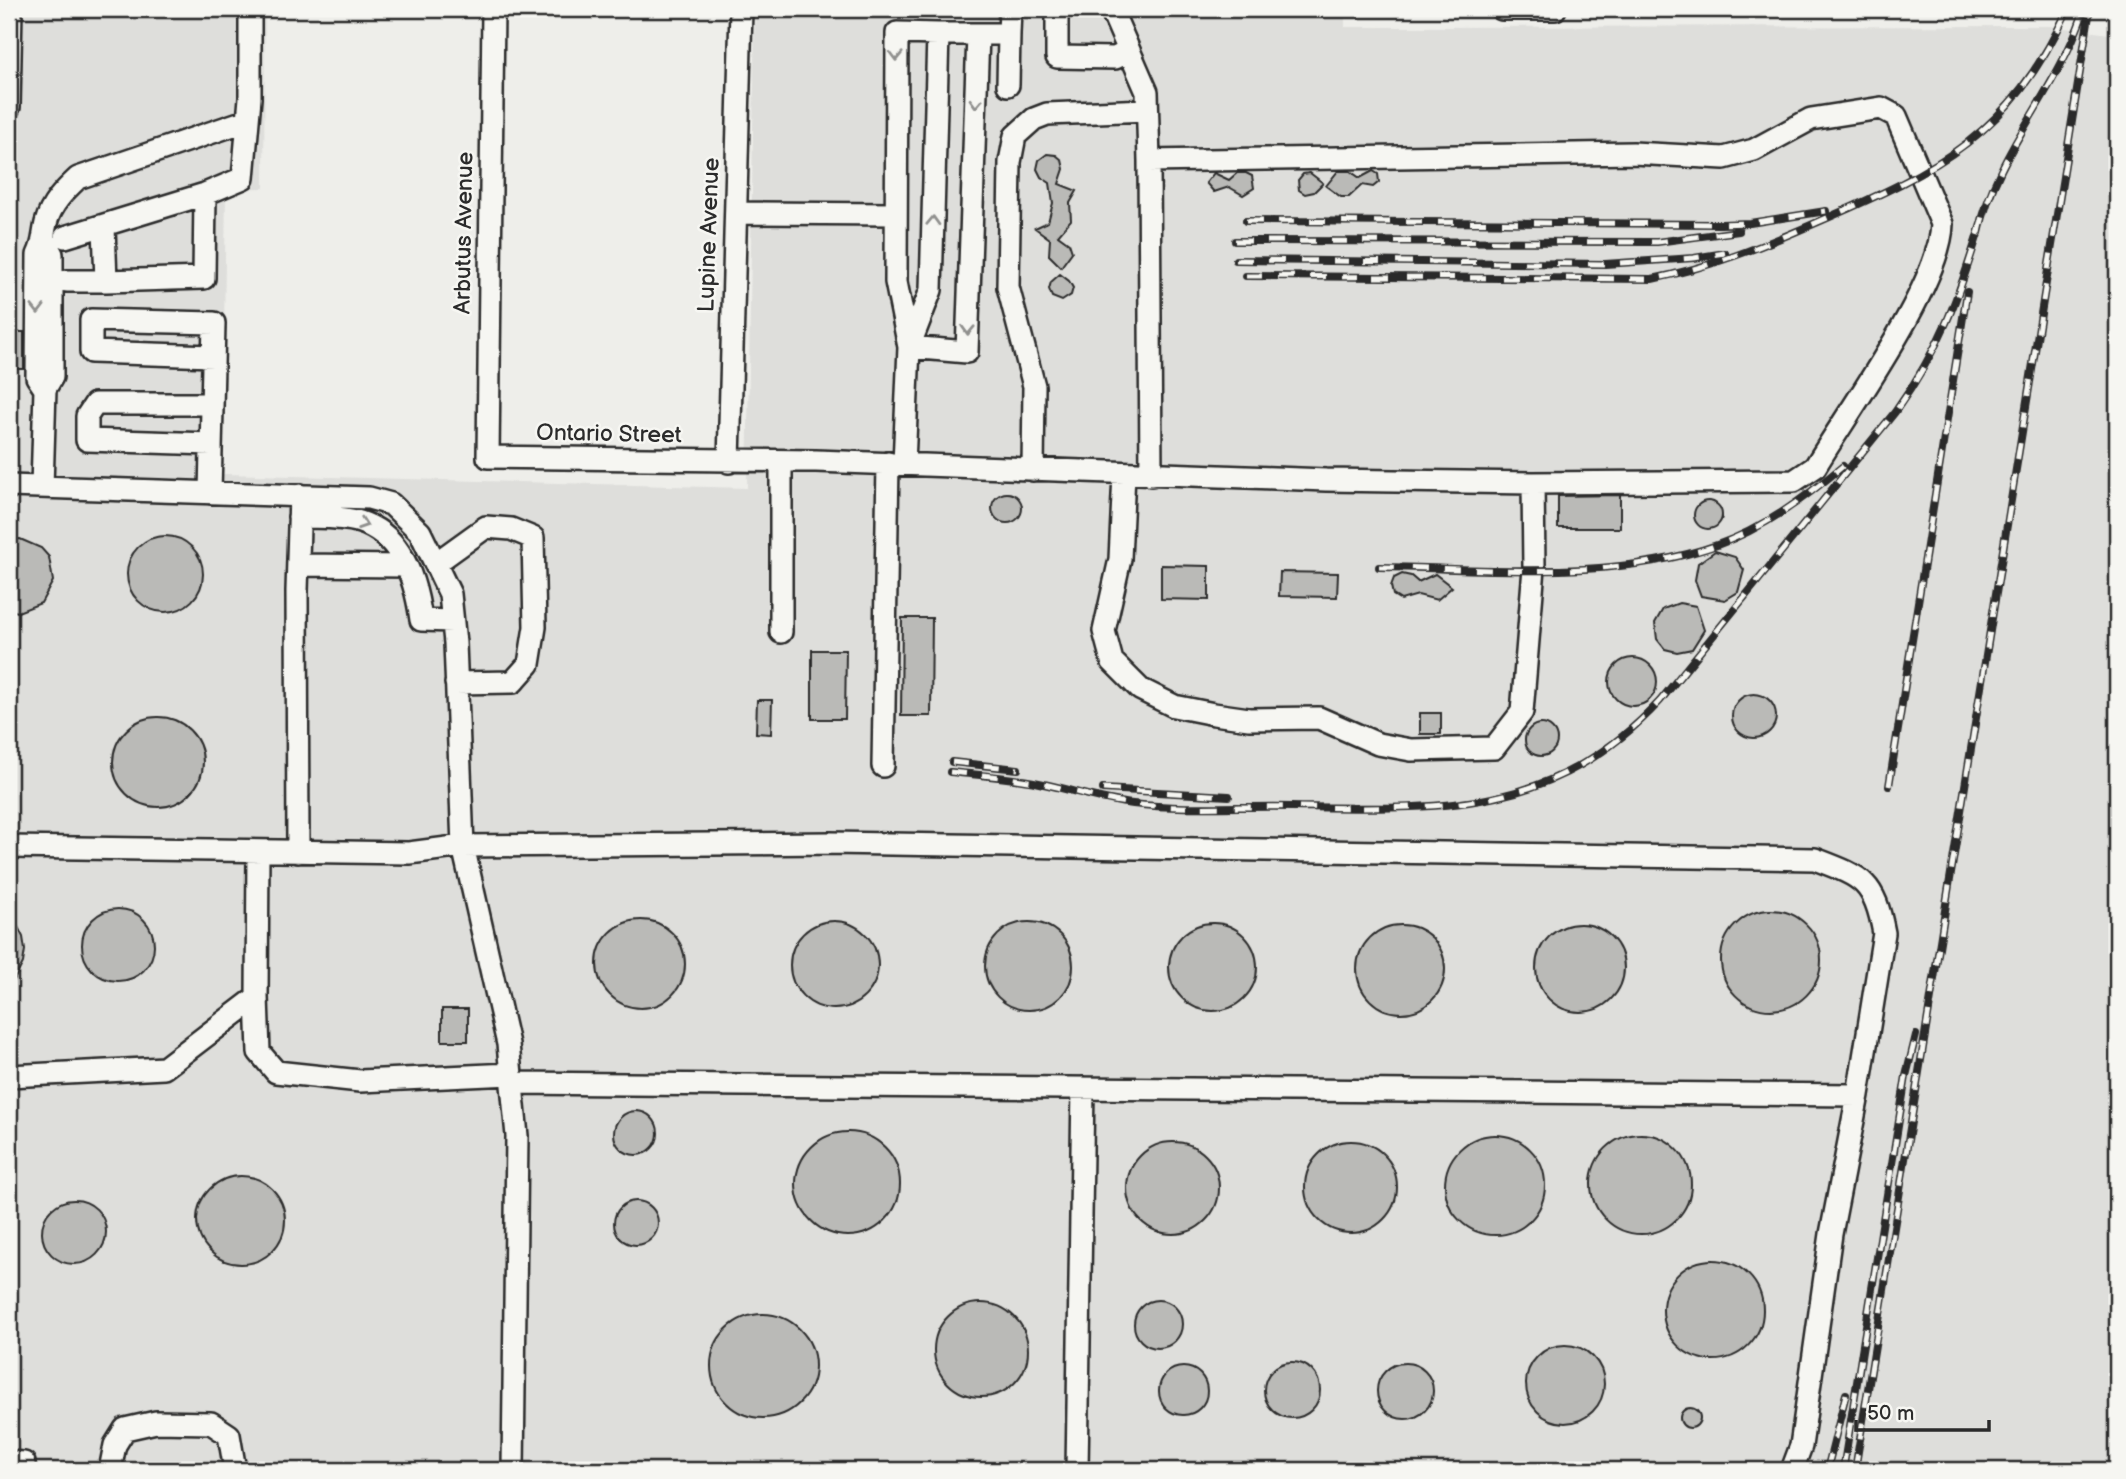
<svg xmlns="http://www.w3.org/2000/svg" width="2126" height="1479" viewBox="0 0 2126 1479" font-family="'Balsamiq Sans',sans-serif">
<rect width="100%" height="100%" fill="#eeeeea"/>
<filter id="ink" filterUnits="userSpaceOnUse"><feTurbulence type="fractalNoise" baseFrequency=".0143" numOctaves="2"/><feDisplacementMap in="SourceGraphic" scale="14" xChannelSelector="R" yChannelSelector="G"/><feConvolveMatrix kernelMatrix="1 2 1 2 8 2 1 2 1" color-interpolation-filters="sRGB"/></filter>
<g filter="url(#ink)">
<path fill="#dededb" d="M9,9H265L264,188L226,189L222,474L747,488L755,9H1345V27L2049,26L2117,35V1470H9Z"/>
<path fill="#babab7" stroke="#2b2b2b" stroke-width="2" d="M1047,154L1056,155L1062,160L1064,169L1059,184L1077,191L1070,203L1071,220L1058,235L1069,243L1072,252L1061,267L1049,255L1050,239L1035,228L1048,222L1053,203L1050,183L1041,177L1037,169L1039,160Z
M1338,171H1350L1360,178L1373,171L1378,174L1379,182L1373,187L1362,185L1349,197H1341L1326,186Z
M1214,173L1229,180L1237,173H1246L1252,176L1254,188L1243,195L1229,187L1214,192L1206,183Z
M1310,173L1323,183L1314,192L1305,194L1299,190L1298,180L1303,174Z
M1060,274L1069,281L1073,288L1071,295L1062,301L1052,297L1049,289L1051,282Z
M12,332H24V369H11Z
M992 508a15 15 0 1 1 30 0a15 15 0 1 1-30 0Z
M1620,495V528H1558V496Z
M1694 515a14 14 0 1 1 28 0a14 14 0 1 1-28 0Z
M127 574a38 38 0 1 1 76 0a38 38 0 1 1-76 0Z
M20,539L41,548L49,557L53,581L41,603L18,612L9,610V540Z
M1715,551L1735,557L1744,570L1738,592L1725,600L1701,596L1695,580L1698,563Z
M1161,565L1209,566V600L1161,599Z
M1280,572L1338,573L1337,597L1279,596Z
M1402,574L1411,576L1418,582L1435,574L1452,587L1437,600L1418,595L1401,600L1393,595L1391,586L1394,578Z
M1679,603L1696,606L1704,630L1692,649L1677,652L1665,649L1657,639L1655,623L1663,609Z
M902,618H932L931,716H901Z
M812,650H846L845,719H812Z
M1609 682a24 24 0 1 1 48 0a24 24 0 1 1-48 0Z
M1732 716a22 22 0 1 1 44 0a22 22 0 1 1-44 0Z
M757,700H772L771,734L756,733Z
M1420,713H1441V734H1420Z
M113 762a45 45 0 1 1 90 0a45 45 0 1 1-90 0Z
M1525 740a16 16 0 1 1 32 0a16 16 0 1 1-32 0Z
M82 945a36 36 0 1 1 72 0a36 36 0 1 1-72 0Z
M9,909L23,937L25,950L23,963L9,990Z
M1721 960a50 50 0 1 1 100 0a50 50 0 1 1-100 0Z
M597 964a44 44 0 1 1 88 0a44 44 0 1 1-88 0Z
M790 965a44 44 0 1 1 88 0a44 44 0 1 1-88 0Z
M985 966a44 44 0 1 1 88 0a44 44 0 1 1-88 0Z
M1169 967a44 44 0 1 1 88 0a44 44 0 1 1-88 0Z
M1536 968a44 44 0 1 1 88 0a44 44 0 1 1-88 0Z
M1357 969a44 44 0 1 1 88 0a44 44 0 1 1-88 0Z
M442,1009H468V1041H442Z
M614 1133a22 22 0 1 1 44 0a22 22 0 1 1-44 0Z
M796 1184a52 52 0 1 1 104 0a52 52 0 1 1-104 0Z
M1591 1184a50 50 0 1 1 100 0a50 50 0 1 1-100 0Z
M1445 1185a50 50 0 1 1 100 0a50 50 0 1 1-100 0Z
M1305 1187a46 46 0 1 1 92 0a46 46 0 1 1-92 0Z
M1127 1188a46 46 0 1 1 92 0a46 46 0 1 1-92 0Z
M197 1220a44 44 0 1 1 88 0a44 44 0 1 1-88 0Z
M42 1232a32 32 0 1 1 64 0a32 32 0 1 1-64 0Z
M614 1223a22 22 0 1 1 44 0a22 22 0 1 1-44 0Z
M1663 1310a50 50 0 1 1 100 0a50 50 0 1 1-100 0Z
M1134 1324a24 24 0 1 1 48 0a24 24 0 1 1-48 0Z
M934 1350a47 47 0 1 1 94 0a47 47 0 1 1-94 0Z
M711 1366a52 52 0 1 1 104 0a52 52 0 1 1-104 0Z
M1526 1384a39 39 0 1 1 78 0a39 39 0 1 1-78 0Z
M1264 1390a28 28 0 1 1 56 0a28 28 0 1 1-56 0Z
M1377 1391a28 28 0 1 1 56 0a28 28 0 1 1-56 0Z
M1159 1391a24 24 0 1 1 48 0a24 24 0 1 1-48 0Z
M1680 1418a10 10 0 1 1 20 0a10 10 0 1 1-20 0Z"/>
<g fill="none" stroke-linecap="round" stroke-linejoin="round">
<g stroke="#2b2b2b" stroke-width="26">
<path id="minor" d="M493,9L488,457L816,461L1326,480L1533,483L1794,481L1815,467C1848,412 1941,284 1942,224L1896,116L1881,108L1811,119L1754,150L1724,158L1633,153L1149,161L1151,475
M1057,9V57L1115,58L1129,51
M1111,9L1147,92L1149,161
M1502,9H1555
M938,34H1009L1008,85
M1009,34L1010,9
M9,107L11,9
M736,213L894,214
M104,227L106,281L204,278L205,194
M65,237L205,194L243,178L250,98V9
M45,242L52,254V377L45,389L37,377L38,255C44,243 43,235 46,223C51,204 64,191 78,178L248,120
M67,281H106
M909,347L967,352L978,34
M211,444L87,440V416L95,404H212
M729,462L741,9
M781,462V632
M904,464L909,347L896,282L897,33L938,34L931,290L909,347
M1033,470L1034,386L1008,287L1010,162L1015,136L1034,119L1047,114L1147,110
M1124,474L1120,559L1104,631L1112,661L1140,689L1174,706L1214,714L1249,719L1319,718L1378,744L1411,750L1494,748L1522,712L1534,568L1533,483
M9,486L369,498L391,504L420,532L450,594L455,643L463,846L508,1044L517,1136L513,1470
M42,487L45,389
M210,493L214,323L91,320V352L213,356
M299,517C319,518 341,516 360,522C402,535 416,582 421,620L452,621
M436,563L486,527L511,529L533,538L535,627L529,664L513,682L456,683
M298,565L407,566
M883,766L888,463
M9,847L409,853L463,846L831,843L1815,859C1862,877 1874,880 1884,933L1858,1095L512,1083
M298,852L297,591L300,495
M257,997L259,1052L276,1072L360,1081L511,1074
M9,1076L164,1068L257,997L258,851
M9,1462L24,1463V1470
M110,1470L115,1445L125,1429L156,1422L211,1423L229,1435L235,1470
M1077,1470L1083,1088
M1792,1470L1801,1446L1831,1234L1858,1095"/>
</g>
<use href="#minor" stroke="#f6f6f2" stroke-width="21"/>
<g stroke="#2b2b2b" stroke-width="8">
<path id="rail" d="M1246,221L1721,224L1750,223L1826,211
M1979,233C1995,153 2056,93 2082,16
M1235,241L1657,242L1739,231
M1236,260L1605,264L1694,258L1725,253
M1246,276L1652,279C1712,267 1763,246 1818,222C1940,169 2010,135 2068,9
M1379,567C1488,568 1612,582 1717,545C1763,529 1805,498 1843,466
M952,762L1018,769
M950,772C980,775 1010,777 1039,783C1070,789 1101,800 1133,804C1185,810 1239,806 1292,807C1437,809 1552,817 1660,701L1895,412C1941,347 1958,299 1981,224
M1889,786L1967,292
M1103,789L1229,796
M1827,1470L1846,1394
M1843,1470L1906,1076L1916,1035
M1855,1470L2090,9"/>
</g>
<use href="#rail" stroke="#f6f6f2" stroke-width="5" stroke-dasharray="16" stroke-linecap="butt"/>
</g>
<defs><path id="oneway-chevron" d="M-2-3.5L2.5 0L-2 3.5" fill="none" stroke-width="1.6" stroke-linecap="round" stroke-linejoin="round" transform="scale(1.75)"/></defs>
<g stroke="#90908e">
<use href="#oneway-chevron" transform="translate(896 56) rotate(91)"/>
<use href="#oneway-chevron" transform="translate(976 103) rotate(92)"/>
<use href="#oneway-chevron" transform="translate(933 221) rotate(-88)"/>
<use href="#oneway-chevron" transform="translate(38 309) rotate(90)"/>
<use href="#oneway-chevron" transform="translate(968 330) rotate(92)"/>
<use href="#oneway-chevron" transform="translate(363 524) rotate(19)"/>
</g>
</g>
<g text-anchor="middle" dominant-baseline="central" stroke-width="5" stroke-linejoin="round" paint-order="stroke">
<g font-size="23" fill="#2b2b2b" stroke="#f6f6f2">
<text transform="translate(464 233) rotate(-89)">Arbutus Avenue</text>
<text transform="translate(709 235) rotate(-88)">Lupine Avenue</text>
<text transform="translate(609 434) rotate(1)">Ontario Street</text>
</g>
</g>
<rect width="2126" height="1479" fill="none" stroke="#f6f6f2" stroke-width="35"/>
<rect x="18" y="18" width="2091" height="1444" fill="none" stroke="#2b2b2b" stroke-width="2.5" filter="url(#ink)"/>
<path d="M1856 1420v10h133v-10" fill="none" stroke="#2b2b2b" stroke-width="3.5"/>
<text x="1867" y="1420" font-size="21" fill="#2b2b2b" stroke="#f6f6f2" stroke-width="5" paint-order="stroke">50 m</text>
</svg>
